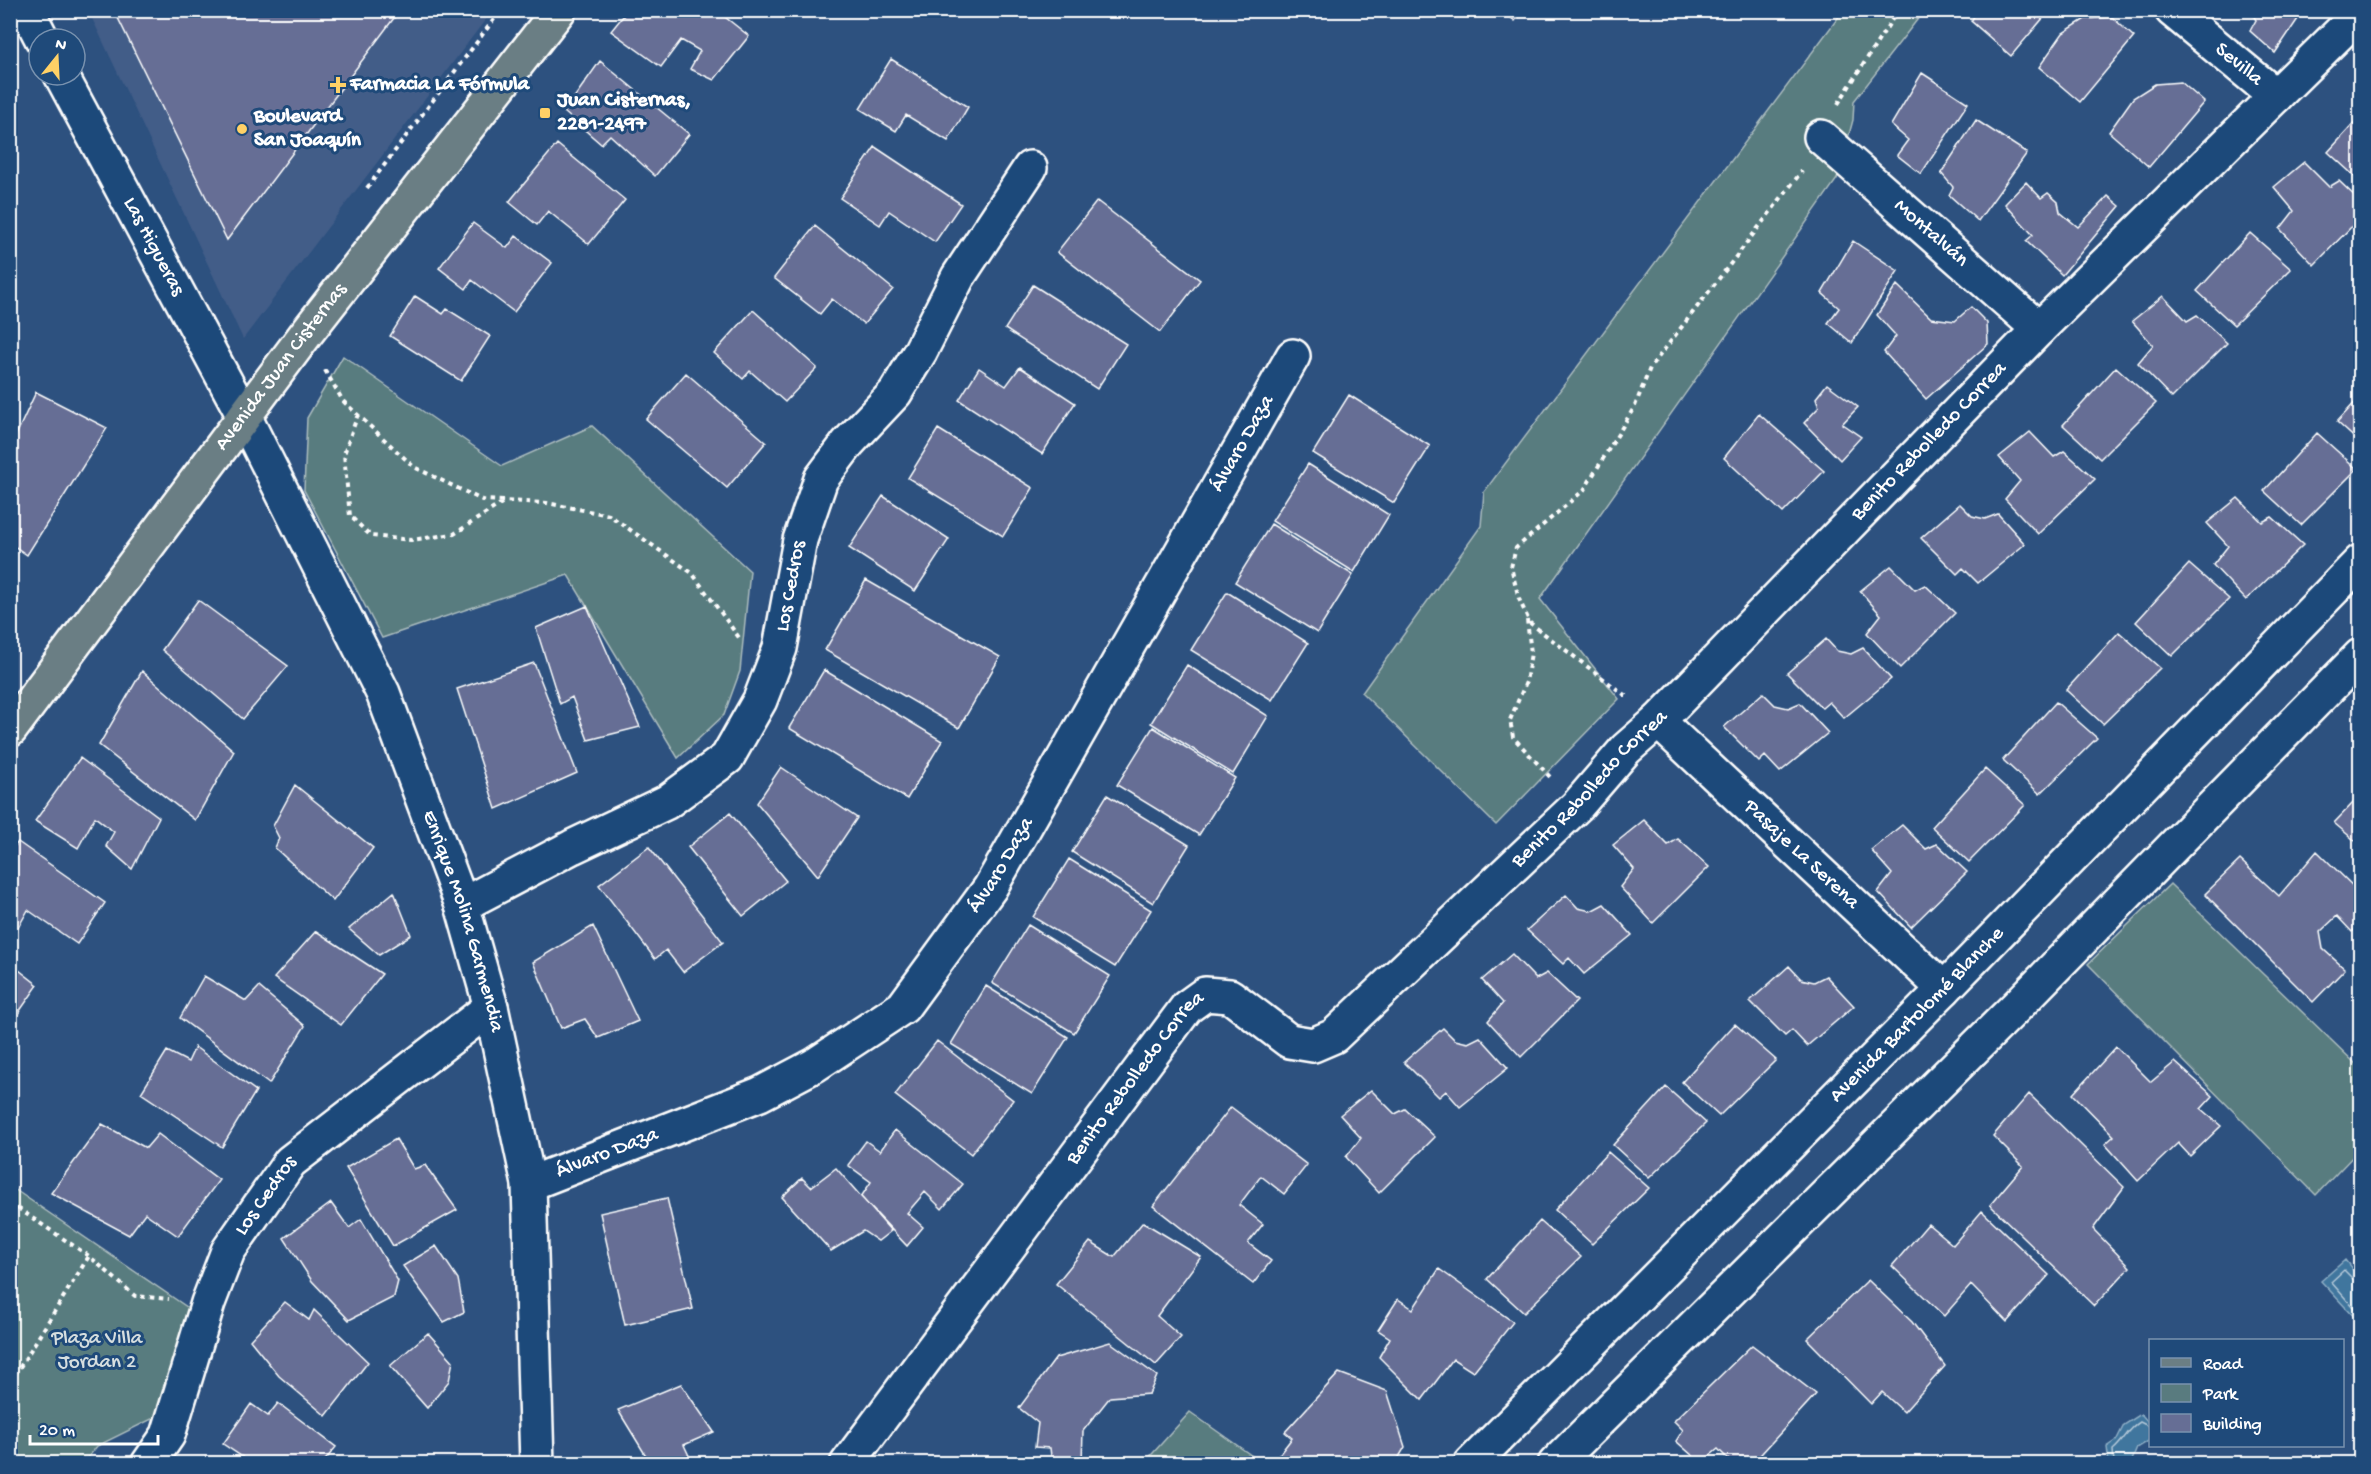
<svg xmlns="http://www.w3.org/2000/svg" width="2371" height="1474" viewBox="0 0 2371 1474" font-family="'Gochi Hand',sans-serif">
<rect width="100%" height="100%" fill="#2d517f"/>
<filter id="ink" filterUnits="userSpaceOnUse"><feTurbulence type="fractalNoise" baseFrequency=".0167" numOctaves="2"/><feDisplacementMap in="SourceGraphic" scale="12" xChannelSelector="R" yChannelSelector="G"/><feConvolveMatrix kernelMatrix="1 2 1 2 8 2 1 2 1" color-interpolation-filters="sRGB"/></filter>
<g filter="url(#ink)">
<path fill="#425d88" d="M97,10L492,11L243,339L90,14Z"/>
<path fill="#597b7f" stroke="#acbdbf" stroke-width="1.5" d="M1843,11H1924L1854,101L1853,120L1837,179L1540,599L1619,699L1496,825L1362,693L1481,526L1484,492Z
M343,356L502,466L592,426L750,571L740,671L724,715L678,758L568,575L382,638L304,490L307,418Z
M2170,884L2360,1068V1149L2316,1195L2088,964Z
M11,1187L200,1316L170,1410L97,1446L84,1463H11Z
M1190,1412L1262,1463H1144Z"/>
<path fill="#41769e" stroke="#8dadc5" stroke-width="1.5" d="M2345,1260L2360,1279V1323L2321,1281Z
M2141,1414L2150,1424V1440L2137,1448L2131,1463H2109L2107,1447L2116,1441L2124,1425Z"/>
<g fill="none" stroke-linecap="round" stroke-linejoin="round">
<path stroke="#b3c8d8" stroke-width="1.5" d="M2360,1282L2355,1281L2344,1270L2331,1282L2360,1315
M2114,1464L2113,1450C2124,1441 2127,1430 2140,1422L2150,1427"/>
</g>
<path fill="#666e95" stroke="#fff" stroke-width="1.5" d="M134,10H400L227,240L118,18Z
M628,10H716L749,36L714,80L690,69L700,51L681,40L661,67L611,31Z
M1501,10H1523L1515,21Z
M1978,10H2050L2011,56L1971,21Z
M2250,10H2304L2275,53L2250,31L2256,20Z
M2112,17L2134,37L2080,102L2039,67L2063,33L2085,19Z
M891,59L968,107L948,141L906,115L896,131L860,109Z
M600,61L689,134L655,176L610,135L601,144L564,112Z
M1922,73L1968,103L1921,174L1897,155L1908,140L1891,125Z
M2181,82L2204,102L2149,167L2109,132L2133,98L2155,84Z
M2360,117V181L2328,152Z
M1976,120L2027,153L1978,221L1949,195L1953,187L1941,173Z
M557,144L625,200L589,244L548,211L537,225L509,202Z
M875,147L961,204L935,242L889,211L880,225L840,198Z
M2304,162L2329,187L2339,181L2360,201V218L2314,265L2280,229L2294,211L2274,187Z
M2026,182L2041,198L2048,193L2058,202L2060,212L2078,227L2108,196L2120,206L2062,275L2026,241L2033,235L2005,204Z
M1097,201L1200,280L1160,332L1057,252Z
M473,223L507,248L516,236L552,263L514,312L472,280L466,289L439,268Z
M815,226L893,289L864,324L832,299L820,314L774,278Z
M2250,233L2291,269L2234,325L2197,291Z
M1853,241L1898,271L1852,343L1828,323L1839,308L1822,293Z
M1033,285L1126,344L1097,389L1005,329Z
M1897,285L1931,318L1955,321L1971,307L1987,323L1988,344L1926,399L1884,352L1896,336L1877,315Z
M415,296L443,314L447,309L490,336L461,381L390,336Z
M2163,296L2187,321L2197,315L2227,343L2172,398L2138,363L2153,345L2132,321Z
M753,310L817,368L785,402L750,371L743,379L714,353Z
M1020,367L1075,403L1042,454L959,400L979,368L1006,386Z
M2116,367L2156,403L2100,459L2063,425Z
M686,373L766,442L727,488L646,419Z
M1827,384L1858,407L1842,424L1861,437L1840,460L1804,423L1819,407L1816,398Z
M36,392L107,428L27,555L10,543V448Z
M1349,395L1430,446L1394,503L1313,453Z
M2360,397V443L2337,422Z
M1759,414L1824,471L1783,513L1724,458Z
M938,429L1033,488L1003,536L908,478Z
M2030,432L2054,457L2064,451L2095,479L2038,534L2005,499L2020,481L1999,457Z
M2317,433L2357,469L2301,525L2264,491Z
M1308,464L1389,515L1354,572L1272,521Z
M883,496L949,539L915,591L849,548Z
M2238,498L2262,522L2272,517L2303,545L2246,600L2213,565L2228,546L2207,523Z
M1960,504L1972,516L1985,519L1998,514L2025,544L1978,583L1963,568L1957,574L1921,538Z
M1271,524L1353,575L1317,633L1235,582Z
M2189,564L2229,599L2172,656L2136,622Z
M1891,566L1915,590L1925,585L1955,613L1900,668L1867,633L1881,615L1860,591Z
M866,580L1000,657L959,728L825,650Z
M1227,592L1308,643L1272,700L1191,650Z
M198,600L288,666L243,719L162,650Z
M587,606L640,727L588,740L572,697L560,704L536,628Z
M2119,632L2160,668L2103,724L2066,690Z
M1826,639L1837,651L1851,654L1863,648L1891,679L1844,718L1829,702L1822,708L1787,673Z
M534,663L577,773L496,809L457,689Z
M1187,665L1268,716L1233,774L1151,723Z
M824,670L942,741L907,799L789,728Z
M142,671L234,751L195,820L99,745Z
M1763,693L1775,705L1788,708L1800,703L1828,733L1780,772L1765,756L1759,762L1724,727Z
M2056,702L2097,738L2040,794L2003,760Z
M1153,727L1235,778L1199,835L1117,785Z
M80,758L159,817L132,869L106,846L114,832L95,817L78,848L35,821Z
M781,767L857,818L818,876L757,803Z
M1985,769L2025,805L1969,862L1932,827Z
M295,785L373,848L333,901L275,848L279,838L273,826Z
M1107,795L1189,845L1153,903L1072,852Z
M2355,801L2360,805V845L2334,823Z
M730,813L786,881L743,916L688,847Z
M1644,820L1668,845L1678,839L1709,867L1653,923L1620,887L1634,869L1613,845Z
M1902,825L1926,849L1937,844L1967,872L1911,927L1878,892L1892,874L1871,850Z
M18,842L105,903L77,944L28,910L15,933L10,930V852Z
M649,847L723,942L683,972L666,950L655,959L599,885Z
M2317,851L2360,893V924L2352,932L2337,916L2320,932L2323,949L2345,969L2313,1002L2205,894L2240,860L2279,896Z
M1069,859L1151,910L1115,967L1033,917Z
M394,892L411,935L379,955L349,929Z
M1566,895L1578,908L1591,911L1604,904L1632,935L1584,974L1569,958L1563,964L1527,930Z
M1028,925L1110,976L1074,1033L992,983Z
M593,926L638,1021L598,1038L585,1019L561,1028L533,962Z
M316,931L382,974L341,1025L274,978Z
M1512,954L1536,979L1547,973L1577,1001L1521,1057L1488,1021L1503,1003L1482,980Z
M10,963L38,985L10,1025Z
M1789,966L1801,979L1814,982L1826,976L1854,1006L1807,1046L1792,1030L1785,1036L1750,1001Z
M204,976L246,1001L259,987L305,1026L269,1084L180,1018Z
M986,986L1068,1037L1032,1094L951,1044Z
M1735,1024L1776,1060L1719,1116L1682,1082Z
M1443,1028L1455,1040L1468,1043L1480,1037L1508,1068L1460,1107L1446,1091L1439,1097L1404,1062Z
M937,1041L1013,1100L971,1154L895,1095Z
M195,1047L256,1091L222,1147L141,1093L167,1051L188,1062Z
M2116,1047L2151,1082L2175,1062L2213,1096L2201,1109L2221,1126L2190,1156L2178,1143L2138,1181L2105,1144L2114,1136L2073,1094Z
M1666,1087L1706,1123L1649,1178L1613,1145Z
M1371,1090L1395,1114L1405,1109L1435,1137L1379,1193L1346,1157L1361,1138L1340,1115Z
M2029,1094L2124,1187L2093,1229L2130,1267L2094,1306L1990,1205L2023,1166L1993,1136Z
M1231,1107L1307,1165L1284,1194L1261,1176L1239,1205L1263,1224L1248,1243L1271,1261L1253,1284L1153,1206Z
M102,1124L146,1148L158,1134L219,1180L178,1236L145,1213L129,1235L51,1193Z
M895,1130L963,1184L942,1209L925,1192L907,1213L923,1227L907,1246L861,1197L871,1182L848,1165L866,1141L880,1151Z
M396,1139L414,1169L425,1165L457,1210L393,1246L346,1168Z
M1608,1152L1649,1188L1592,1244L1555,1210Z
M836,1168L891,1231L878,1241L863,1231L831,1251L782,1197L802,1178L811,1187Z
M667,1198L693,1309L625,1325L600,1213Z
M331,1203L349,1228L361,1219L398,1281L394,1297L349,1320L312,1281L284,1238Z
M1982,1211L2049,1275L2007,1322L1971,1285L1944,1316L1892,1266L1928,1224L1953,1245Z
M1540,1221L1581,1257L1524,1313L1487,1279Z
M1143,1222L1201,1257L1157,1316L1181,1337L1156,1365L1056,1284L1090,1242L1114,1257Z
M436,1246L458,1279L464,1312L444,1322L403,1266Z
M1439,1269L1513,1322L1473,1372L1453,1359L1422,1400L1379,1357L1390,1338L1378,1330L1398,1299L1413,1309Z
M1868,1280L1912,1322L1945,1366L1904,1412L1882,1392L1871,1404L1807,1339Z
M285,1302L309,1320L314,1310L368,1362L326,1416L279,1376L250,1340Z
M428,1333L453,1361L449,1381L427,1408L390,1366Z
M1110,1342L1157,1376L1149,1394L1110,1397L1083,1431L1082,1461L1052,1464L1050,1448L1035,1447L1038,1423L1019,1408L1056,1358Z
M1752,1345L1816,1394L1752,1464H1733L1718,1449L1701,1463L1676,1441L1683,1430L1674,1421Z
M1339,1373L1387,1391L1405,1447L1395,1464H1372L1360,1457L1355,1464H1286L1278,1456L1292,1438L1285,1432Z
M681,1384L714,1432L684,1445L691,1460L686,1464H651L618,1410Z
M278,1403L336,1447L322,1464H253L223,1444L251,1404L268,1416Z"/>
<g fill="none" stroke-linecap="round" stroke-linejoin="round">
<g stroke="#fff" stroke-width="38">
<g id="minor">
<path id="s1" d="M2172,10L2276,96"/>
<path id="s2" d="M1821,137L2039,329"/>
<path id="s3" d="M1658,721L1944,989"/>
<path id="s4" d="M462,905L572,847L667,802L727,758L760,700L780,648L800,540L821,479L848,443L895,393L920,352L958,277L1030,168"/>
<path id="s5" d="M529,1184L760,1094L815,1065L903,1007L990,888L1293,356"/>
<path id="s6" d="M148,1464L168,1435L208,1303L228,1251L290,1162L491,1007"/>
<path id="s7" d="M847,1464L1187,1007L1205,994L1230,996L1289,1041L1313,1045L1334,1036L1577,806L1626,749L1658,721L2039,329L2360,13"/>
</g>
</g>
<g stroke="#fff" stroke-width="38">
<g id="tertiary">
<path id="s8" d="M1471,1464L1944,989L2360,562"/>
<path d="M1555,1464L2020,1003L2360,656"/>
</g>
</g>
<g stroke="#fff" stroke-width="38">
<g id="secondary">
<path d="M27,10L42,39"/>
<path id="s9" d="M61,75L245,418L383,693L462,905L491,1007L529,1184L537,1464"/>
</g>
</g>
<g stroke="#fff" stroke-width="38">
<g id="primary">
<path id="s10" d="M10,730L305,335L559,10"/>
</g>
</g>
<path stroke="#fff" stroke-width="4" stroke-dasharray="4.5 4.5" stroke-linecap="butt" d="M1838,104L1898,10
M367,188L501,10
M325,370L343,401L414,467L482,500L547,503L609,515L692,573L740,639
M358,414L344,454L347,486L350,516L371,536L411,540L454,534L505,501
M1527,620L1531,653L1526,682L1510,720L1513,737L1551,778
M1626,696L1530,623L1519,599L1511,567L1516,548L1584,490L1635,406L1650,368L1802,171
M10,1203L89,1256L135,1296L169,1299
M10,1383L89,1256
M10,1457L19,1464"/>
<use href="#minor" stroke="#1f4a7a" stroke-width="33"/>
<use href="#tertiary" stroke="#1f4a7a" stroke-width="33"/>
<use href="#secondary" stroke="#1f4a7a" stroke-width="33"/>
<use href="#primary" stroke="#6b7e84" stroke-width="33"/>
</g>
</g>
<g fill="#ffd166" stroke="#1f4a7a" stroke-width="2">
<path d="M335 76h6v6h6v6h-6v6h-6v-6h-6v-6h6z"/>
<rect x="539" y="107" width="12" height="12" rx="3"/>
<circle cx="242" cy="129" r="6"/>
</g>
<g text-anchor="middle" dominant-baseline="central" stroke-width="6" stroke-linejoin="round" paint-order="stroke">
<g font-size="21" fill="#fff" stroke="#1f4a7a">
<text stroke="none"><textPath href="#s1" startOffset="86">Sevilla</textPath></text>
<text stroke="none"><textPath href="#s2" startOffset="146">Montalván</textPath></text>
<text stroke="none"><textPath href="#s9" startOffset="195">Las Higueras</textPath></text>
<text stroke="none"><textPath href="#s10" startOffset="453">Avenida Juan Cisternas</textPath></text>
<text stroke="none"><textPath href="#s7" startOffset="1580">Benito Rebolledo Correa</textPath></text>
<text stroke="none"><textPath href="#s5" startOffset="1074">Álvaro Daza</textPath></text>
<text stroke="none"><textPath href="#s4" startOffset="489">Los Cedros</textPath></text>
<text stroke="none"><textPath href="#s7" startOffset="1094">Benito Rebolledo Correa</textPath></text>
<text stroke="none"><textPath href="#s3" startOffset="196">Pasaje La Serena</textPath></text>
<text stroke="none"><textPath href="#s5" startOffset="588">Álvaro Daza</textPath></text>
<text stroke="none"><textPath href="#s9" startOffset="939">Enrique Molina Garmendia</textPath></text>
<text stroke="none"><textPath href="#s8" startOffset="633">Avenida Bartolomé Blanche</textPath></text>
<text stroke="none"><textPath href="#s7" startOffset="482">Benito Rebolledo Correa</textPath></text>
<text stroke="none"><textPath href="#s5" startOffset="84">Álvaro Daza</textPath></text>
<text stroke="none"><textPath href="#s6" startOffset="296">Los Cedros</textPath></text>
</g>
<g font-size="21" font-weight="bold" fill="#fff" stroke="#1f4a7a" text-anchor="start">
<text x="350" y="85">Farmacia La Fórmula</text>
<text x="557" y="101">Juan Cisternas,<tspan x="557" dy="24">2281-2497</tspan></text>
<text x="254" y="117">Boulevard<tspan x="254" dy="24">San Joaquín</tspan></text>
</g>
<g font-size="21" fill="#d6dedf" stroke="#1f4a7a">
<text x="97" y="1339">Plaza Villa<tspan x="97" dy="24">Jordan 2</tspan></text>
</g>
</g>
<rect width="2371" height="1474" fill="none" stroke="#1f4a7a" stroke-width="36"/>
<rect x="18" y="18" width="2335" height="1438" fill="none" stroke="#fff" stroke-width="2" filter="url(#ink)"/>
<rect x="2149" y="1339" width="195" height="108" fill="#1f4a7a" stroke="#7992af" stroke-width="1.5"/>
<rect x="2161" y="1358" width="30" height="9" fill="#6b7e84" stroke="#7992af" stroke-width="1.5"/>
<text x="2203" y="1369" font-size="18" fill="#ffffff">Road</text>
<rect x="2161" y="1384" width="30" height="18" fill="#597b7f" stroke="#7992af" stroke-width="1.5"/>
<text x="2203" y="1399" font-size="18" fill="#ffffff">Park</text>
<rect x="2161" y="1414" width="30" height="18" fill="#666e95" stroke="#7992af" stroke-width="1.5"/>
<text x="2203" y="1429" font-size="18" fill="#ffffff">Building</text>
<g transform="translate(57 57) rotate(18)"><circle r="28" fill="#1f4a7a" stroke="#7992af" stroke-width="1.5"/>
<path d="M0-4.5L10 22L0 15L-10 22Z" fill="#ffd166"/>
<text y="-9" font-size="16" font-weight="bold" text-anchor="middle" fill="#ffffff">N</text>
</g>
<path d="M30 1435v9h128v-9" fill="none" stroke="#ffffff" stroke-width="3"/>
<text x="39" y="1435" font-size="18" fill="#ffffff" stroke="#1f4a7a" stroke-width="4.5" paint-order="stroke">20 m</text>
</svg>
